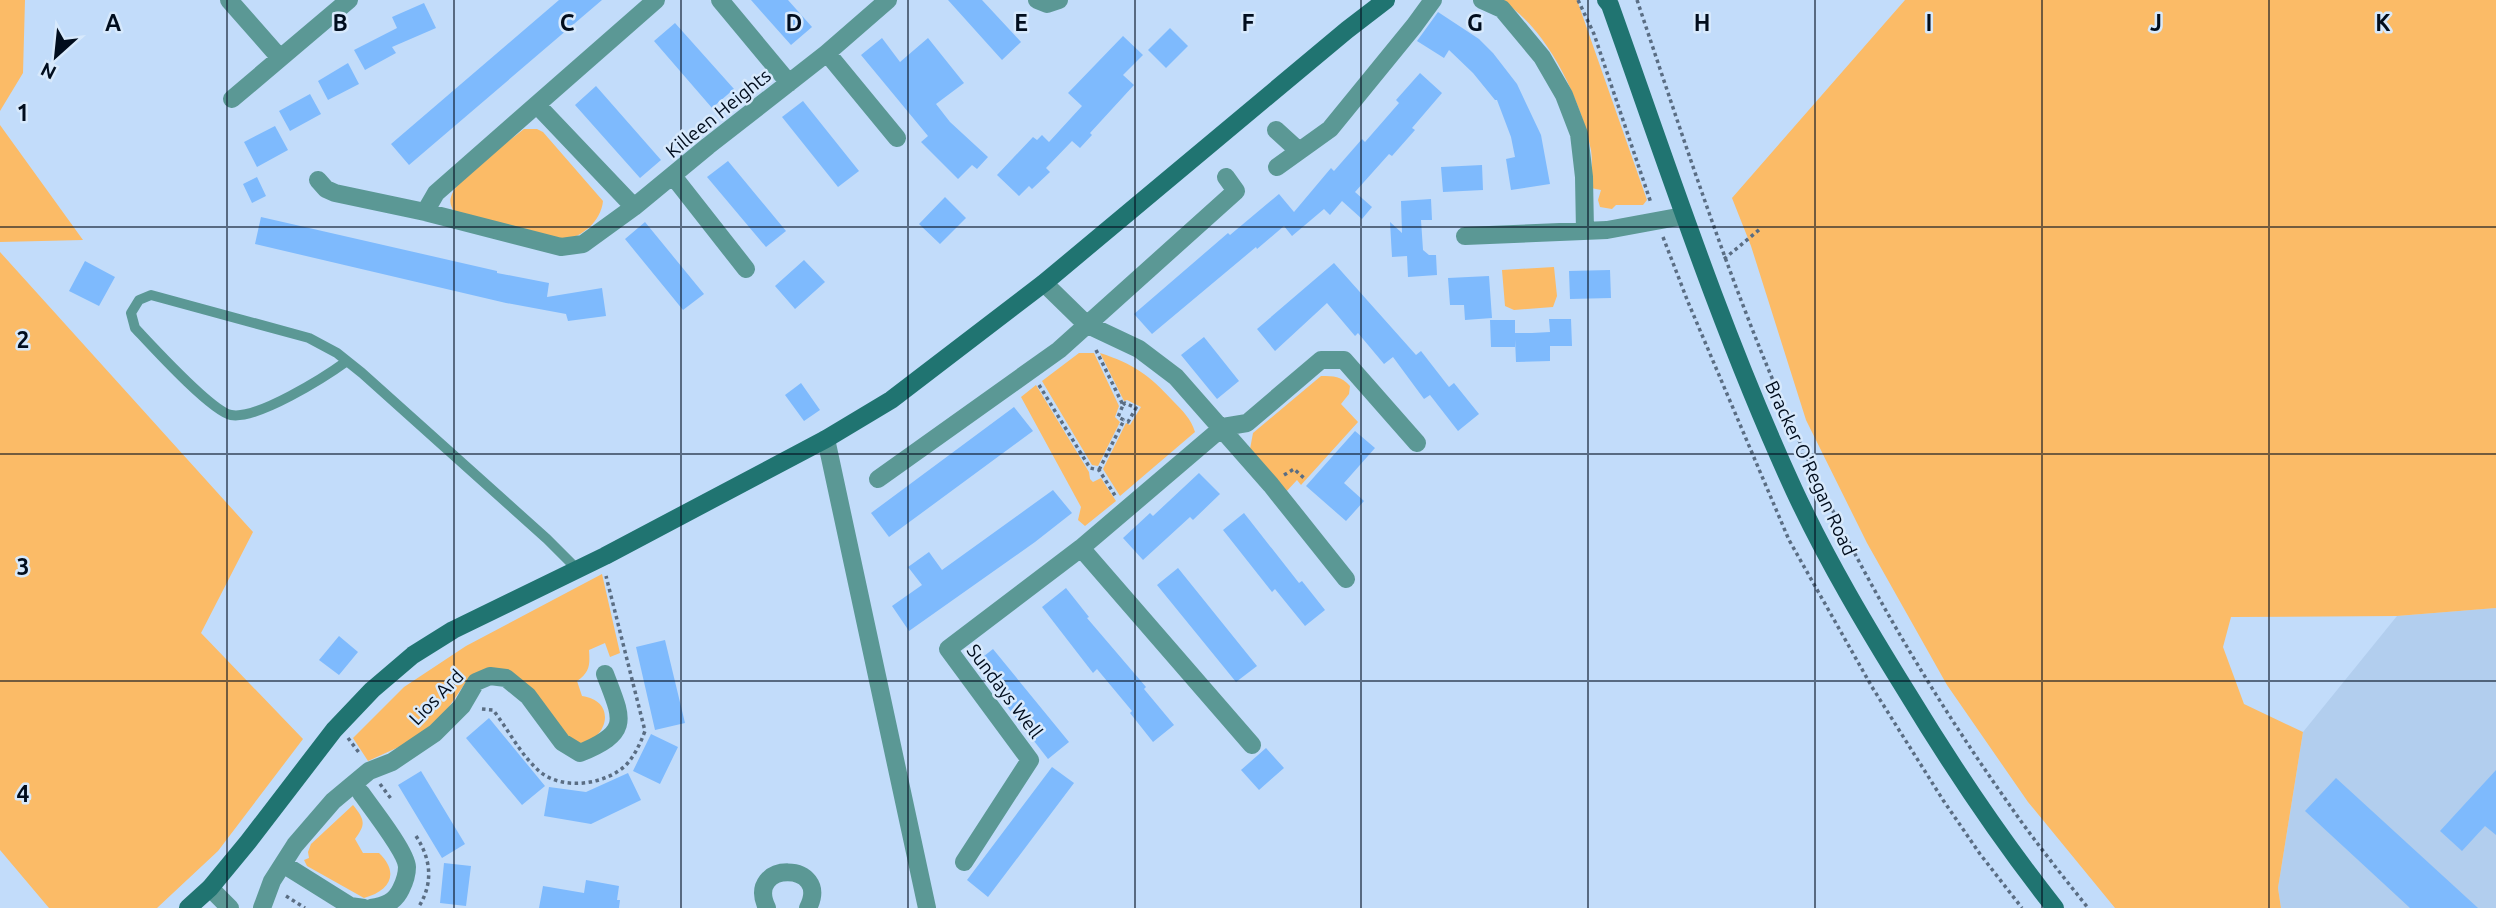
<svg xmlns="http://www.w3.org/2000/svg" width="2496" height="908" viewBox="0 0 2496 908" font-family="Ubuntu,sans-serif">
<rect width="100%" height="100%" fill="#c2dcfa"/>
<path fill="#b2ceee" d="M2496,608V908H2281L2278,888L2303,732L2397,616Z"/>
<path fill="#fbbb67" d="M0,0H25L23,73L0,111Z
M1500,0H1577L1647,200L1643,205H1616L1612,209L1600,207L1598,200L1601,190L1591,188C1591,176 1593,162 1591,150C1581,100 1546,25 1500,0Z
M1905,0H2496V608L2397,616L2231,617L2223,647L2244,704L2303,732L2278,888L2281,908H2115L2028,802L1947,685L1867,543L1806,420L1751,246L1732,198Z
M0,125L83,240L0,242Z
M524,129H537L543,132L603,201C601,221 583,237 563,240L454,213C452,207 449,203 451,197C456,178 508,142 524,129Z
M0,252L253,532L201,633L303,739L218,851L157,908H49L0,850Z
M1554,267L1557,296L1553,307L1514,310L1505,306L1502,270Z
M1079,353H1094L1119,406L1115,417L1120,422L1098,466L1092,465L1042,381Z
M1100,353C1134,364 1149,375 1173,401C1183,411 1191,419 1195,432L1120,496L1103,469L1126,423L1130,425L1141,407L1127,400L1124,401Z
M1321,376C1334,376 1341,376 1350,386L1349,394L1341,404L1358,422L1301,485L1297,480L1285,493L1250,449L1253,433Z
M1036,385L1089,472L1090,479L1093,482L1101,478L1116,501L1085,526L1078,520L1081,507L1021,397Z
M602,574L620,653L610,657L605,643L589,650C590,665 590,672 577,681L582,696C623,702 603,750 570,744L511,676L466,682L444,714L412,741L368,761L353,738L404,687L466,646Z
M353,805C365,820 366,824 355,839L363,853H379C400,873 390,891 364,898L307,866L304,860L309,858L308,852L311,844Z"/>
<path fill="#7ebafd" d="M559,0H602L409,165L391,144Z
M751,0H788L812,27L791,45Z
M948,0H982L1021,42L1002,60Z
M424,3L436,28L392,47L396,53L365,70L354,50L397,28L392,17Z
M1438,12L1479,39L1493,53L1517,84L1541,135L1550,184L1511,190L1506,159L1515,157L1511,137L1497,100H1495L1473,73L1449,50L1444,58L1417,41Z
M675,23L734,89L712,108L654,41Z
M1170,28L1188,46L1166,68L1148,50Z
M1123,36L1143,55L1123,75L1134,85L1090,133L1092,135L1080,148L1072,141L1046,168L1050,172L1032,189L1029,186L1019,196L997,175L1033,137L1037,140L1042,135L1049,142L1082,106L1068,93Z
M882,38L900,62L928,38L964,83L936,104L950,122L988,157L977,169L972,165L958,179L921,142L928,136L861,55Z
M348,63L359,84L328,100L318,81Z
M1420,73L1442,93L1412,128L1415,130L1392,156L1389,154L1355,192L1372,207L1362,219L1342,201L1330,215L1324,209L1292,236L1284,226L1257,249L1256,247L1152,334L1134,314L1228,233L1230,235L1279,194L1294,212L1331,168L1334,171L1362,139L1365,142L1399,103L1396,100Z
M596,86L661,160L640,178L575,105Z
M310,94L321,114L290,131L279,111Z
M803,101L859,171L838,187L782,117Z
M275,126L288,150L257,167L244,142Z
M728,161L786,231L766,247L707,177Z
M1482,165L1483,190L1443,192L1441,167Z
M257,177L266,196L252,203L243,184Z
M945,197L966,218L940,244L919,224Z
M1431,199L1432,220H1421L1423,250L1429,255H1436L1437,275L1408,277L1407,256L1392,257L1390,222L1402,233L1401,201Z
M261,217L497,271V273L549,283L547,297L602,288L606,316L568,321L566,314L506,303L255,244Z
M645,222L704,294L683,310L625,239Z
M804,260L825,282L795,309L775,286Z
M85,261L115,277L99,306L69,291Z
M1334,263L1416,355L1421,351L1449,387L1454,383L1479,414L1458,431L1430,395L1424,399L1393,357L1384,364L1358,333L1355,336L1327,303L1275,351L1257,329Z
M1610,270L1611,298L1570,299L1569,271Z
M1489,276L1492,318L1465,320L1464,305H1450L1448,278Z
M1549,319H1571L1572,346H1550V336V361L1516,362L1515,339V347H1491L1490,320H1515V333H1532L1550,332Z
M1204,337L1239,381L1217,399L1181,355Z
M801,383L820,410L804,421L785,395Z
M1014,407L1033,431L889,537L871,513Z
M1355,431L1375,448L1344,483L1364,501L1346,521L1306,486Z
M1199,473L1220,494L1193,520L1190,517L1143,560L1123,538L1150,513L1153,516Z
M1053,490L1072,513L1035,542L909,631L892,606L922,585L908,567L929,552L942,570Z
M1244,513L1299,583L1302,581L1325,610L1305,626L1275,589L1272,592L1223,530Z
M1178,568L1257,666L1236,682L1157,585Z
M1066,588L1089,617L1087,618L1146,687L1144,689L1174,725L1153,742L1130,713L1132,711L1097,669L1093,673L1042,607Z
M339,636L358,652L339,675L319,660Z
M665,640L685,723L655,730L636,647Z
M993,649L1069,742L1048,759L974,664Z
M489,718L545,786L522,805L466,738Z
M651,734L678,747L660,784L633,771Z
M1266,748L1284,768L1259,790L1241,770Z
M1052,767L1074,783L988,897L967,880Z
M2496,770V835L2485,826L2462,851L2440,831Z
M421,771L465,844L442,858L398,785Z
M628,773L641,800L591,824L544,816L549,787L586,792Z
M2336,778L2478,908H2410L2305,811Z
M444,863L471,866L466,906L440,903Z
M586,880L619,886L617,900H620L619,908H539L543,886L584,893Z"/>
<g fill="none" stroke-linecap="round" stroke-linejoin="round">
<path stroke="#5a6d83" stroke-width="3.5" stroke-dasharray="3.5 3.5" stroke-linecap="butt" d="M1578,0L1594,34L1651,203
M1637,0C1695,173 1751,350 1834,513C1885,615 1945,714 2011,807C2035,842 2062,875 2088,908
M1663,237L1688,302L1789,540L1872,687L1943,800L1980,854L2022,908
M1724,259L1760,229
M1096,350L1123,405L1118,417L1124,420L1099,470
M1039,385L1090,468L1099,470L1116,497
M1123,405L1125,403L1136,408L1128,422L1124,420
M1284,475L1294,469L1305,479
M482,709L493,710C508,729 520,754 539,771C562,791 605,785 626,765C635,755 640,744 645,731L606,576
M348,738L360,754
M380,784L392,800
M416,836C431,859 434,883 418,908
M286,896L305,908"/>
<path stroke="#5b9895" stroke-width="10" d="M347,361C325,377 257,420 231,415C211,411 152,346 135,328L131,313L139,300L151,295L309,338L337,353L362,373L547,539L577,569"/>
<path stroke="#5b9895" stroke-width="18" d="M229,0L280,58
M720,0L789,83
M1037,0L1047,4L1059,0
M1482,0L1502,9L1542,57L1564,95L1579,134L1584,177L1585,231
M827,53L897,138
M232,99L349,0
M537,105L634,207
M1276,130L1299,151
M1277,167L1330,129L1414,26L1433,0
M673,176L746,269
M318,180L326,189L335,193L425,212L561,247L583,244L634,207L708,146L827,53L888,0
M425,212L436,193L656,0
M1465,236L1607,230L1683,216
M1044,283L1086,324L1139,349L1176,377L1271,485L1346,579
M826,439L927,908
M878,479L1059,350L1236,191L1226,177
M1081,548L1252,745
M361,793C371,807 407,853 407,867C407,874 404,883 401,889C395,902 385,906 371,908
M964,862L1030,760L948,649L1081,548L1223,427L1247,423L1321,360H1344L1417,443
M283,864L350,906L364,908
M210,888L230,908
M262,908L272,881L295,845L333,801L369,771L392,762L435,733L462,706L476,682L490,676L506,678L528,696L562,742L580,753C632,732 622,719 605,674
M767,908C744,860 832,861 808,908"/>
<path stroke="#207471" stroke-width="18" d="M1606,0L1610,5C1668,168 1722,333 1794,490C1827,561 1867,628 1908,694C1953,768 2001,840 2055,908
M188,908L210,888L248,842L334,730L372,690L413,655L453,630L605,556L826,439L891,400L1044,283L1347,30L1386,0"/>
</g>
<path fill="none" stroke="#010d1d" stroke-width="2" stroke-opacity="0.55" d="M227,0V908M454,0V908M681,0V908M908,0V908M1135,0V908M1361,0V908M1588,0V908M1815,0V908M2042,0V908M2269,0V908M0,227H2496M0,454H2496M0,681H2496"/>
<g text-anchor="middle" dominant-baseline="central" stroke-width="5" stroke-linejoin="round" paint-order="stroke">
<g font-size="19" fill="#010d1d" stroke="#d7e9fc">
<text transform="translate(718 113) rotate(-39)">Killeen Heights</text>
<text transform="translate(1811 468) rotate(65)">Bracker O'Regan Road</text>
<text transform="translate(1005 691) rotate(53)">Sundays Well</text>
<text transform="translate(436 697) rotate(-46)">Lios Ard</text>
</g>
</g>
<g font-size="23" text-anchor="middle" font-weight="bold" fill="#010d1d" stroke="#d7e9fc" stroke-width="5" stroke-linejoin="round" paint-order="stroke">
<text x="113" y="31">A</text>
<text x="340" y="31">B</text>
<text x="567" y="31">C</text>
<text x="794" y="31">D</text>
<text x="1021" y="31">E</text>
<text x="1248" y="31">F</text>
<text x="1475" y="31">G</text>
<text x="1702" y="31">H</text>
<text x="1929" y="31">I</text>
<text x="2156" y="31">J</text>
<text x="2383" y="31">K</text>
<text x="23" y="121">1</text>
<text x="23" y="348">2</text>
<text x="23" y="575">3</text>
<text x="23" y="802">4</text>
</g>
<g transform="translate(56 56) rotate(207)" stroke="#d7e9fc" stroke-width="5" paint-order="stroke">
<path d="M0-5L12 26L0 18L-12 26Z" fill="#010d1d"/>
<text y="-10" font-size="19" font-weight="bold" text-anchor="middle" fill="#010d1d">N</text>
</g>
</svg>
